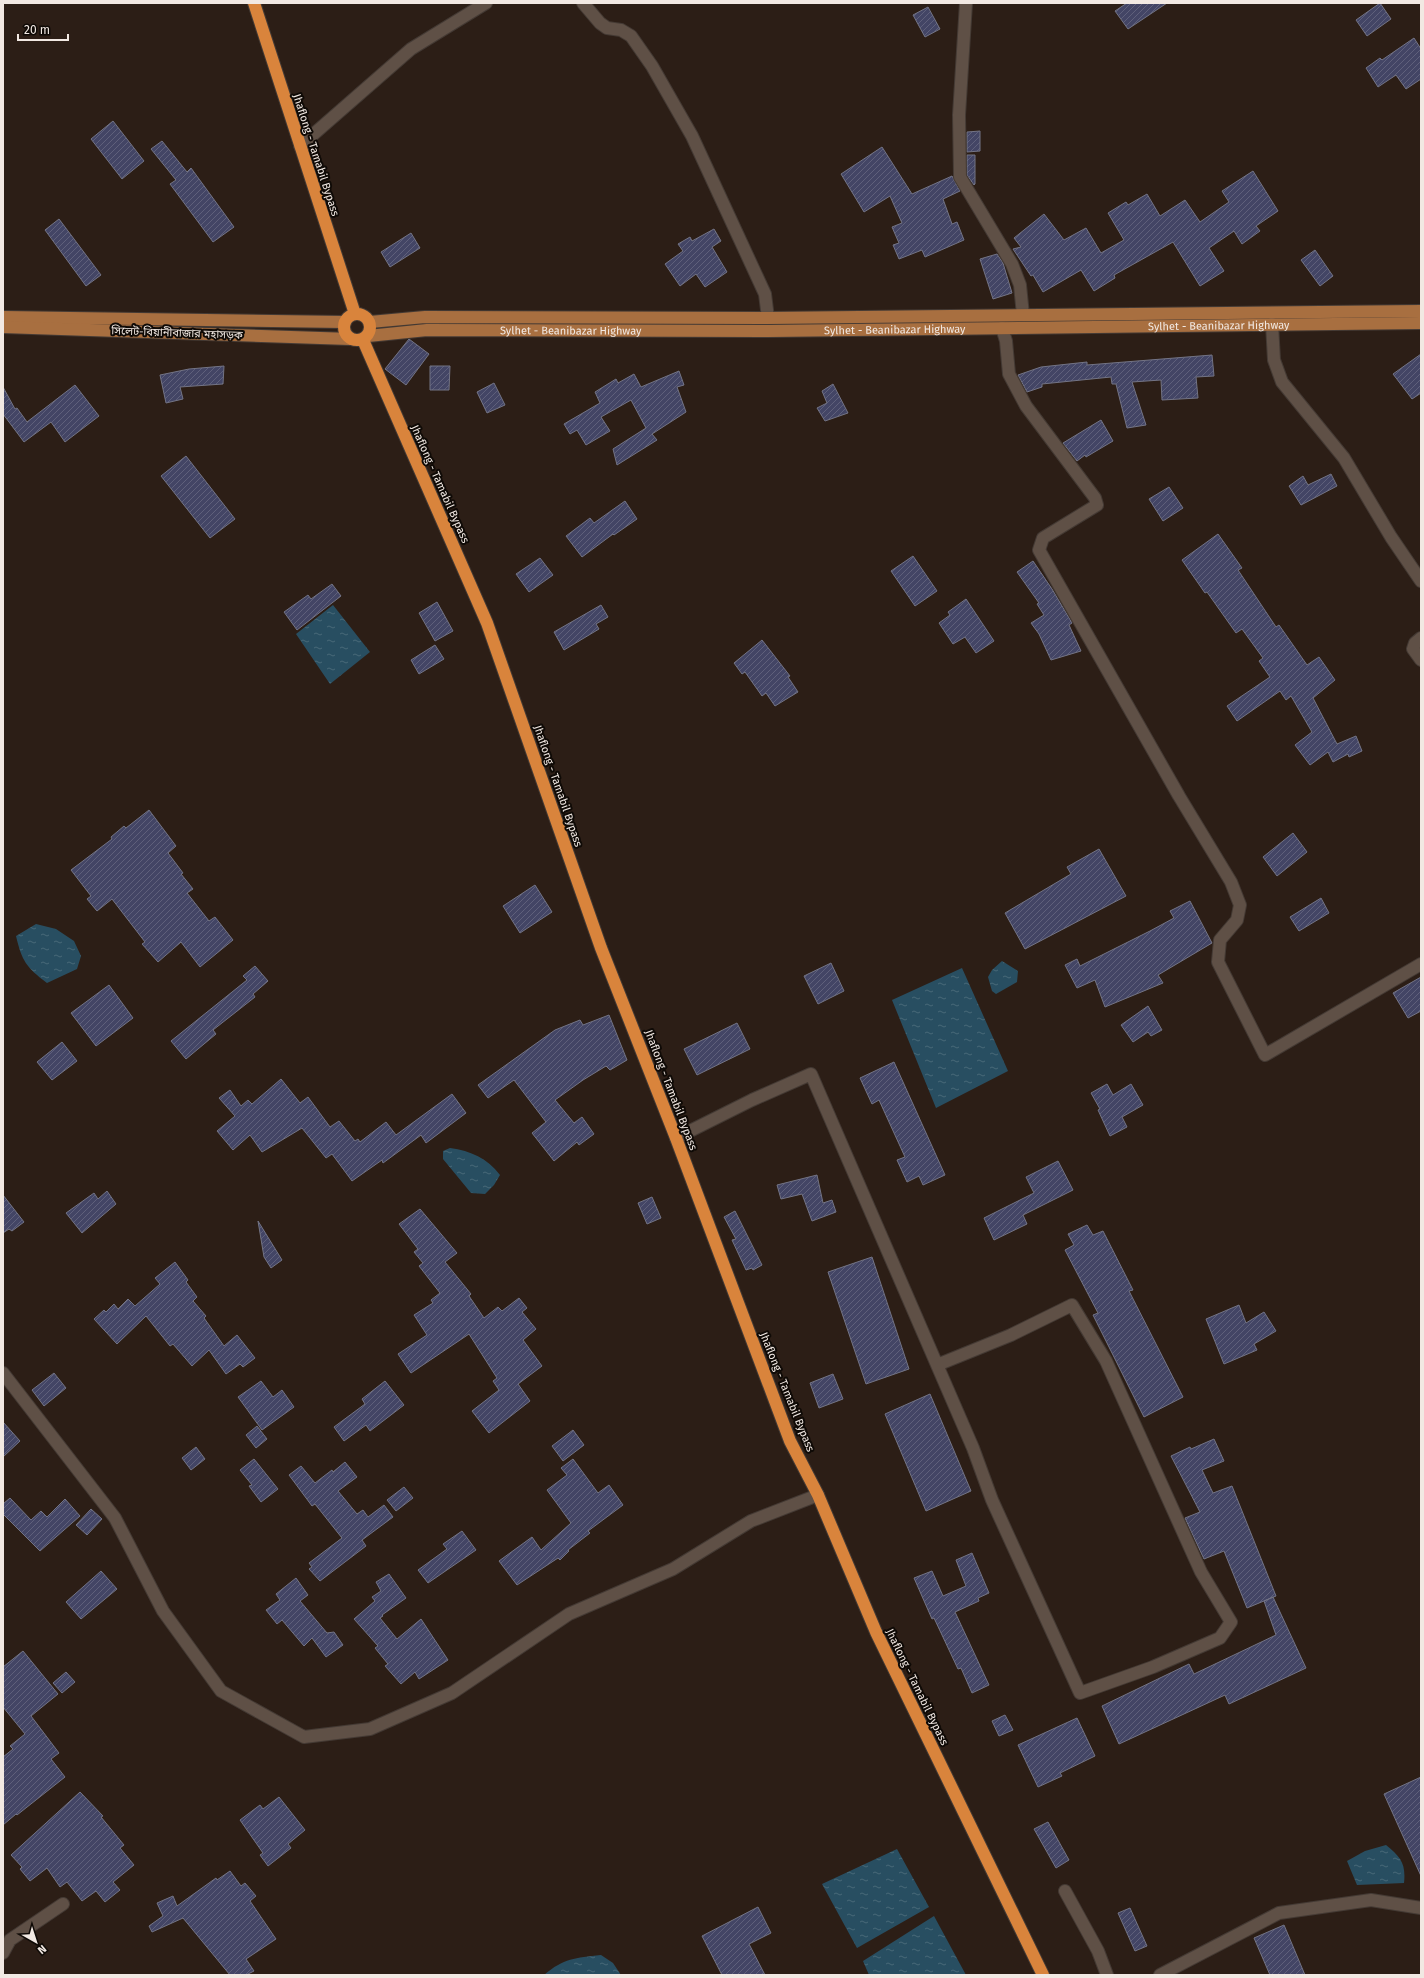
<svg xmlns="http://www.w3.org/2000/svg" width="1424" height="1978" viewBox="0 0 1424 1978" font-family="'Fira Sans','Noto Sans Bengali',sans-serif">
<defs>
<pattern id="water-ripples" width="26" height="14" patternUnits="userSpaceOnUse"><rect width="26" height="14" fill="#284e61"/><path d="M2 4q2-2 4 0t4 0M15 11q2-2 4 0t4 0" fill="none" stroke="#486878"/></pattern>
<pattern id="building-hatch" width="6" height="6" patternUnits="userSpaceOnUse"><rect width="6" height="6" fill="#434565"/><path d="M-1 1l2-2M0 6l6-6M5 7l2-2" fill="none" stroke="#5f607b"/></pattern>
</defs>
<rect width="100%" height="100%" fill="#2c1e16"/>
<path fill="url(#water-ripples)" d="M333,605L370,652L330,684L296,634Z
M36,924L56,929L74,941L81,956L77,969L47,983C26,967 22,961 16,936Z
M1002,961L1018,971L1017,982L996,994L992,991L988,977L992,970Z
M962,968L1008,1071L936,1108L892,1000Z
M450,1148C471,1151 487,1158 500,1175L494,1185L485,1194L471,1193L443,1159V1151Z
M1386,1845C1401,1857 1406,1864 1404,1883L1357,1885L1347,1861L1365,1851Z
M897,1849L929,1907L857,1948L822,1884Z
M934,1916L966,1975H869L863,1961Z
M601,1955L613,1963L621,1975H544C564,1958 575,1958 601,1955Z"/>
<path fill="url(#building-hatch)" stroke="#737485" d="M1127,3H1167L1128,29L1115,11Z
M1380,3L1391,19L1367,36L1356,20Z
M928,7L940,29L925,37L913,15Z
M1414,38L1421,49V79L1406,89L1396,75L1378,87L1366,68L1380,58L1382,60Z
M113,121L144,161L122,179L91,139Z
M980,131V151L967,152V132Z
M162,141L187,172L191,168L234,227L213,242L170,184L176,180L151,149Z
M882,147L912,194L952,176L960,191L943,199L952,224L957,222L964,240L925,257L922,250L899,259L893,245L899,243L892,227L902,223L890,196L864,212L841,174Z
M967,155H975V184L974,185L967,175Z
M1253,171L1278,211L1256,226L1260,231L1242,244L1234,231L1209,248L1224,271L1200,286L1173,242L1114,275L1115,278L1094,291L1081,270L1043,292L1033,275L1031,276L1013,249L1021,247L1014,238L1044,214L1064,240L1086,228L1101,253L1124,240L1108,213L1126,202L1128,205L1147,194L1160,216L1185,200L1200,222L1229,202L1222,191Z
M59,219L101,275L86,286L45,230Z
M714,229L721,241L712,247L727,272L705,287L696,274L680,286L665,264L683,251L678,244L690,237L692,241Z
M411,233L420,248L390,267L381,252Z
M1315,250L1333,276L1320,286L1301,260Z
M997,254L1003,263L1012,293L993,299L980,259Z
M409,339L429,354L406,385L385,369Z
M1421,354V393L1412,399L1393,374Z
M1212,355L1214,376L1196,377L1198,398L1162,400L1161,380L1132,382L1146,425L1127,428L1116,384H1112L1111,377L1042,384V387L1027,392L1018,375L1041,367L1087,362V365Z
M224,366L223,384L180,387L183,399L166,403L160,375L189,369Z
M430,366H450L449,390H430Z
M679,371L684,385L677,387L686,412L652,434L657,440L617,465L613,449L646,428L631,400L601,417L610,431L586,445L577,430L570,434L564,424L600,403L595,392L616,379L618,383L634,374L641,387Z
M494,383L505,405L487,413L477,392Z
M833,384L848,413L825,421L817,408L827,403L822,391Z
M75,385L99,416L65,442L51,422L24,442L3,414V387L15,409L17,408L27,422Z
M1101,420L1113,441L1086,457L1085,455L1077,461L1063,443Z
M186,456L235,519L210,538L161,476Z
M1331,474L1337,486L1301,505L1289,486L1303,476L1308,485Z
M1169,487L1183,508L1163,521L1149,499Z
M625,501L637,519L614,535L613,534L582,557L566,536L590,518L594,523Z
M1218,534L1242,568L1238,570L1276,627L1279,625L1307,665L1319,657L1335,680L1313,698L1337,744L1356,736L1362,751L1349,757L1348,754L1333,762L1328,752L1310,765L1295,745L1312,732L1291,696L1286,700L1280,691L1237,721L1227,706L1270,677L1259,661L1263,658L1242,629L1236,633L1207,592L1205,593L1182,560Z
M913,556L937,591L915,606L891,571Z
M540,558L553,575L529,592L516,574Z
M1033,561L1052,589L1072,623L1069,625L1081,651L1051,660L1039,634L1031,623L1044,615L1037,604L1039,603L1017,572Z
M332,584L341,596L297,630L284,612L308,595L311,599Z
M966,599L994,641L976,653L965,637L953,644L939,623L950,615L948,612Z
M437,602L453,631L435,641L419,613Z
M601,605L608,617L596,624L599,629L564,650L554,632Z
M762,640L790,676L788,677L798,692L775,706L766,693L762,696L745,672L742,674L734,663Z
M435,645L444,659L419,674L411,660Z
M149,810L176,846L168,853L183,873L181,874L193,889L187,893L209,921L215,917L233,940L200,967L181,942L158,962L142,944L145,942L112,899L97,911L87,899L91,896L71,870L112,839L111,837L124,826L126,828Z
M1293,833L1307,852L1277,876L1263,857Z
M1099,849L1126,896L1025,949L1005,913L1071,874L1067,867Z
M535,885L552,912L520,933L503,906Z
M1321,898L1329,913L1299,931L1290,917Z
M1190,901L1212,943L1158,975L1163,983L1105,1007L1095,980L1077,988L1065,965L1077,959L1080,966L1150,931L1174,918L1170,911Z
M831,963L844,991L818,1004L804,976Z
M255,966L268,981L253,994L255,997L213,1030L216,1034L186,1059L171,1041L247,980L243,976Z
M1421,977V1011L1408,1018L1393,993Z
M109,985L133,1018L96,1046L71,1013Z
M1148,1006L1162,1030L1151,1036L1148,1032L1133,1042L1121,1025Z
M609,1015L627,1060L610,1070L606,1066L583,1080L555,1100L574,1123L582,1117L594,1134L579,1145L577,1142L554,1161L532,1133L546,1122L514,1080L488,1098L478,1085L555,1030L580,1020L583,1025Z
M737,1023L750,1049L697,1075L684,1049Z
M62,1042L77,1061L52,1080L37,1062Z
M894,1062L945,1175L923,1185L919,1176L907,1182L897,1160L905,1157L879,1100L872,1104L860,1078Z
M281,1079L300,1103L308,1097L330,1127L339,1121L355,1141L358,1139L360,1142L386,1122L396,1135L452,1094L466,1113L426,1143L421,1135L383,1163L382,1160L352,1181L332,1154L326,1158L302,1128L262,1152L250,1135L233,1150L217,1131L235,1116L219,1098L230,1090L241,1106L248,1100L252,1104Z
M1107,1084L1113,1095L1131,1084L1143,1105L1122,1117L1127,1127L1110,1136L1098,1110L1100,1109L1091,1093Z
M1058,1161L1073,1190L1023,1215L1027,1224L994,1240L984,1218L1034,1193L1026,1177Z
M817,1175L823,1203L832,1200L836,1212L812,1221L802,1194L781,1199L777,1185Z
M107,1191L116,1204L82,1233L66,1213L94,1193L98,1199Z
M3,1195L24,1222L12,1231L9,1229L3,1233Z
M652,1197L661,1218L647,1224L638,1203Z
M420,1209L457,1253L445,1262L471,1294L469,1296L484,1318L498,1307L502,1311L519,1298L527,1308L522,1312L536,1329L523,1340L542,1366L518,1384L530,1401L489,1433L472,1411L499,1390L493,1381L497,1378L469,1334L411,1373L398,1354L427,1335L414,1315L433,1303L431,1300L440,1293L419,1266L423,1263L414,1252L418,1249L399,1224Z
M735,1211L762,1265L753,1270L752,1268L746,1270L732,1240L736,1239L724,1217Z
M258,1221L282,1260L271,1268L264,1257Z
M1087,1225L1093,1235L1103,1231L1133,1290L1129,1291L1183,1397L1144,1417L1093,1315L1098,1313L1065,1250L1074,1245L1068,1234Z
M872,1257L909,1369L866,1384L828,1272Z
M175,1262L188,1280L186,1282L197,1297L193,1301L206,1316L204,1318L224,1346L237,1335L255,1358L243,1367L240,1364L226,1374L209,1350L192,1366L173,1344L170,1346L146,1316L117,1344L94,1319L104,1310L106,1312L114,1304L118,1309L128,1299L135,1306L160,1284L155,1278Z
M1239,1305L1246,1323L1264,1312L1276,1331L1254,1344L1257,1350L1224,1364L1206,1319Z
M54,1373L66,1388L44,1406L32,1390Z
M833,1374L843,1399L819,1408L810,1383Z
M261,1381L273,1397L282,1390L294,1407L262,1430L238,1397Z
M385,1381L404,1405L370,1431L366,1425L344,1441L334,1427L365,1404L362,1399Z
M930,1394L971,1491L926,1511L885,1414Z
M3,1422L20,1441L3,1457Z
M257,1426L267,1439L256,1448L246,1435Z
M573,1430L584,1445L563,1461L552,1446Z
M1214,1439L1224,1461L1202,1470L1213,1493L1232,1486L1276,1596L1247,1608L1224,1551L1204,1559L1185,1518L1200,1512L1171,1456L1190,1447L1191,1449Z
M196,1447L205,1459L191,1470L182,1458Z
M254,1459L278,1489L261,1502L249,1486L252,1485L240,1470Z
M573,1459L598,1493L609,1485L623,1505L588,1531L590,1533L568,1550L569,1551L560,1560L558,1558L517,1585L499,1561L532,1537L541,1550L571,1523L547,1490L567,1475L561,1468Z
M345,1462L357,1477L338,1491L357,1514L363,1510L368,1517L384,1505L393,1517L362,1540L366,1546L320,1581L309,1569L312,1567L309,1563L342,1538L315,1504L312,1506L289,1475L301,1466L315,1483L332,1470L333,1472Z
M404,1487L413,1498L396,1511L387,1500Z
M10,1498L31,1520L41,1511L47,1517L65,1499L80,1516L40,1551L3,1514V1504Z
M91,1509L102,1519L87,1535L76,1525Z
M462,1531L476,1550L428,1583L418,1570L447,1549L443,1544Z
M972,1553L989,1593L978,1598L979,1601L955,1612L989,1685L972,1693L961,1668L958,1669L934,1618L932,1619L914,1578L932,1571L943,1596L966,1586L956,1560Z
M101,1571L117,1589L81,1619L66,1602Z
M389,1574L406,1598L382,1615L383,1616L380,1618L397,1639L421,1619L448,1660L419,1679L415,1672L401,1684L385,1666L388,1664L375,1648L378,1646L354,1619L375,1601L372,1597L381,1591L376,1582Z
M296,1578L308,1595L300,1601L327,1633L334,1632L343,1645L326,1657L312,1638L304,1646L282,1620L277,1624L266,1610L280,1600L276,1594Z
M1273,1597L1306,1668L1229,1704L1225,1695L1119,1744L1102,1706L1189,1664L1194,1674L1276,1635L1264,1601Z
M23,1651L58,1694L31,1716L59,1753L51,1759L65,1777L17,1815L16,1814L3,1825V1757L13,1749L10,1746L25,1734L3,1707V1667Z
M66,1672L75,1682L62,1693L53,1683Z
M1005,1715L1013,1730L999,1736L992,1721Z
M1077,1718L1095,1756L1060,1773L1062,1776L1038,1787L1018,1745Z
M1421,1777V1876L1384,1794Z
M80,1792L103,1816L101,1817L124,1845L120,1848L134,1865L113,1882L120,1890L105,1902L96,1891L82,1901L67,1882L60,1887L47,1868L30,1881L20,1869L22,1867L11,1855Z
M279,1797L305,1830L288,1844L291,1848L268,1866L260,1855L263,1853L240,1820L260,1805L263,1809Z
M1048,1822L1069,1860L1056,1868L1034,1829Z
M230,1871L241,1886L245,1883L256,1896L250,1901L276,1939L246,1959L254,1971L246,1975H230L183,1918L152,1932L149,1926L163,1916L157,1903L173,1896L177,1906L216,1878L217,1880Z
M758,1907L771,1933L749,1944L765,1975H722L702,1936Z
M1130,1908L1147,1946L1135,1951L1118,1913Z
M1284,1925L1305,1975H1270L1254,1938Z"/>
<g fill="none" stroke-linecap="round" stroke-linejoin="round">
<g stroke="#443a34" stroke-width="14">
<path id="street" d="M583,3L600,23L607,28L621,30L631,36L652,66L692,136L765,294L768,318
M966,3L959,115L960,177L1012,264L1020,285L1023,315
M300,146L411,49L486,3
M1272,324L1274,360L1282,382L1344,458L1391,537L1421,581
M1002,328L1006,341L1009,374L1026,406L1095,498L1097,505L1043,538L1039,550L1179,796L1231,882L1240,905L1237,920L1220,940L1218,962L1265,1055L1421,964
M1421,638L1415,643L1413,649L1421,660
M676,1138L752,1100L811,1074L973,1448L992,1500L1080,1693L1153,1667L1220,1638L1231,1622L1201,1572L1106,1361L1072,1305L1011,1335L937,1365
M3,1373L115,1518L163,1611L221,1691L304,1737L370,1729L452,1693L569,1614L673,1569L751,1521L818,1495
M1065,1891L1098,1951L1107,1975
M3,1953L10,1940L63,1904
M1160,1975L1279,1913L1371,1900L1421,1908"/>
</g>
<g stroke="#443a34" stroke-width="14">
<g id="primary">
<path d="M3,317L345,322"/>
<path d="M370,322L425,317L768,318L1421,311"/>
<path d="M3,327L350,339"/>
<path id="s1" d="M368,336L427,330L769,331L1421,323"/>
</g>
</g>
<g stroke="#443a34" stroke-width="14">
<path id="highway" d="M254,3L355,314
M344 327a13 13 0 1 1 26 0a13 13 0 1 1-26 0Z
M363,340L487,623L601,948L676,1138L790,1441L818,1495L876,1632L1043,1975"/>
</g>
<use href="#street" stroke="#5f5046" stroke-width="12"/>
<use href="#primary" stroke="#a86f40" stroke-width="12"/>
<use href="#highway" stroke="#d9843c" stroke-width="12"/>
</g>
<g text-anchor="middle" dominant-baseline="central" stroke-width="4" stroke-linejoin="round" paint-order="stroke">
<g font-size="11" fill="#f2e9e3" stroke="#0f0a06">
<text transform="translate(316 155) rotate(72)">Jhaflong - Tamabil Bypass</text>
<text stroke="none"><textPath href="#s1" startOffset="851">Sylhet - Beanibazar Highway</textPath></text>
<text stroke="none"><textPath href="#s1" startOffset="527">Sylhet - Beanibazar Highway</textPath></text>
<text stroke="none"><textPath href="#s1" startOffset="203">Sylhet - Beanibazar Highway</textPath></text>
<text transform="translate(177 333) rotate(2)">সিলেট-বিয়ানীবাজার মহাসড়ক</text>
<text transform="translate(440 484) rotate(66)">Jhaflong - Tamabil Bypass</text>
<text transform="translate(558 786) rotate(71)">Jhaflong - Tamabil Bypass</text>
<text transform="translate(671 1090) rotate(69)">Jhaflong - Tamabil Bypass</text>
<text transform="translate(787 1392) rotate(68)">Jhaflong - Tamabil Bypass</text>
<text transform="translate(917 1687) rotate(64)">Jhaflong - Tamabil Bypass</text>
</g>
</g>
<rect width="1424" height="1978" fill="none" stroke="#f2e9e3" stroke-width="8"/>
<g transform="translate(36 1942) rotate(141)" stroke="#0f0a06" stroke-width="3" paint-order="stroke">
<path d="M0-3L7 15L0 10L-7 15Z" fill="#f2e9e3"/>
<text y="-6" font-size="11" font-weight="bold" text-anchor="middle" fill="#f2e9e3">N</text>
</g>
<path d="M18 34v6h50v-6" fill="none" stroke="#f2e9e3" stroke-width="2"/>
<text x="24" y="34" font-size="12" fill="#f2e9e3" stroke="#0f0a06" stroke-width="3" paint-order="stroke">20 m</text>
</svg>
